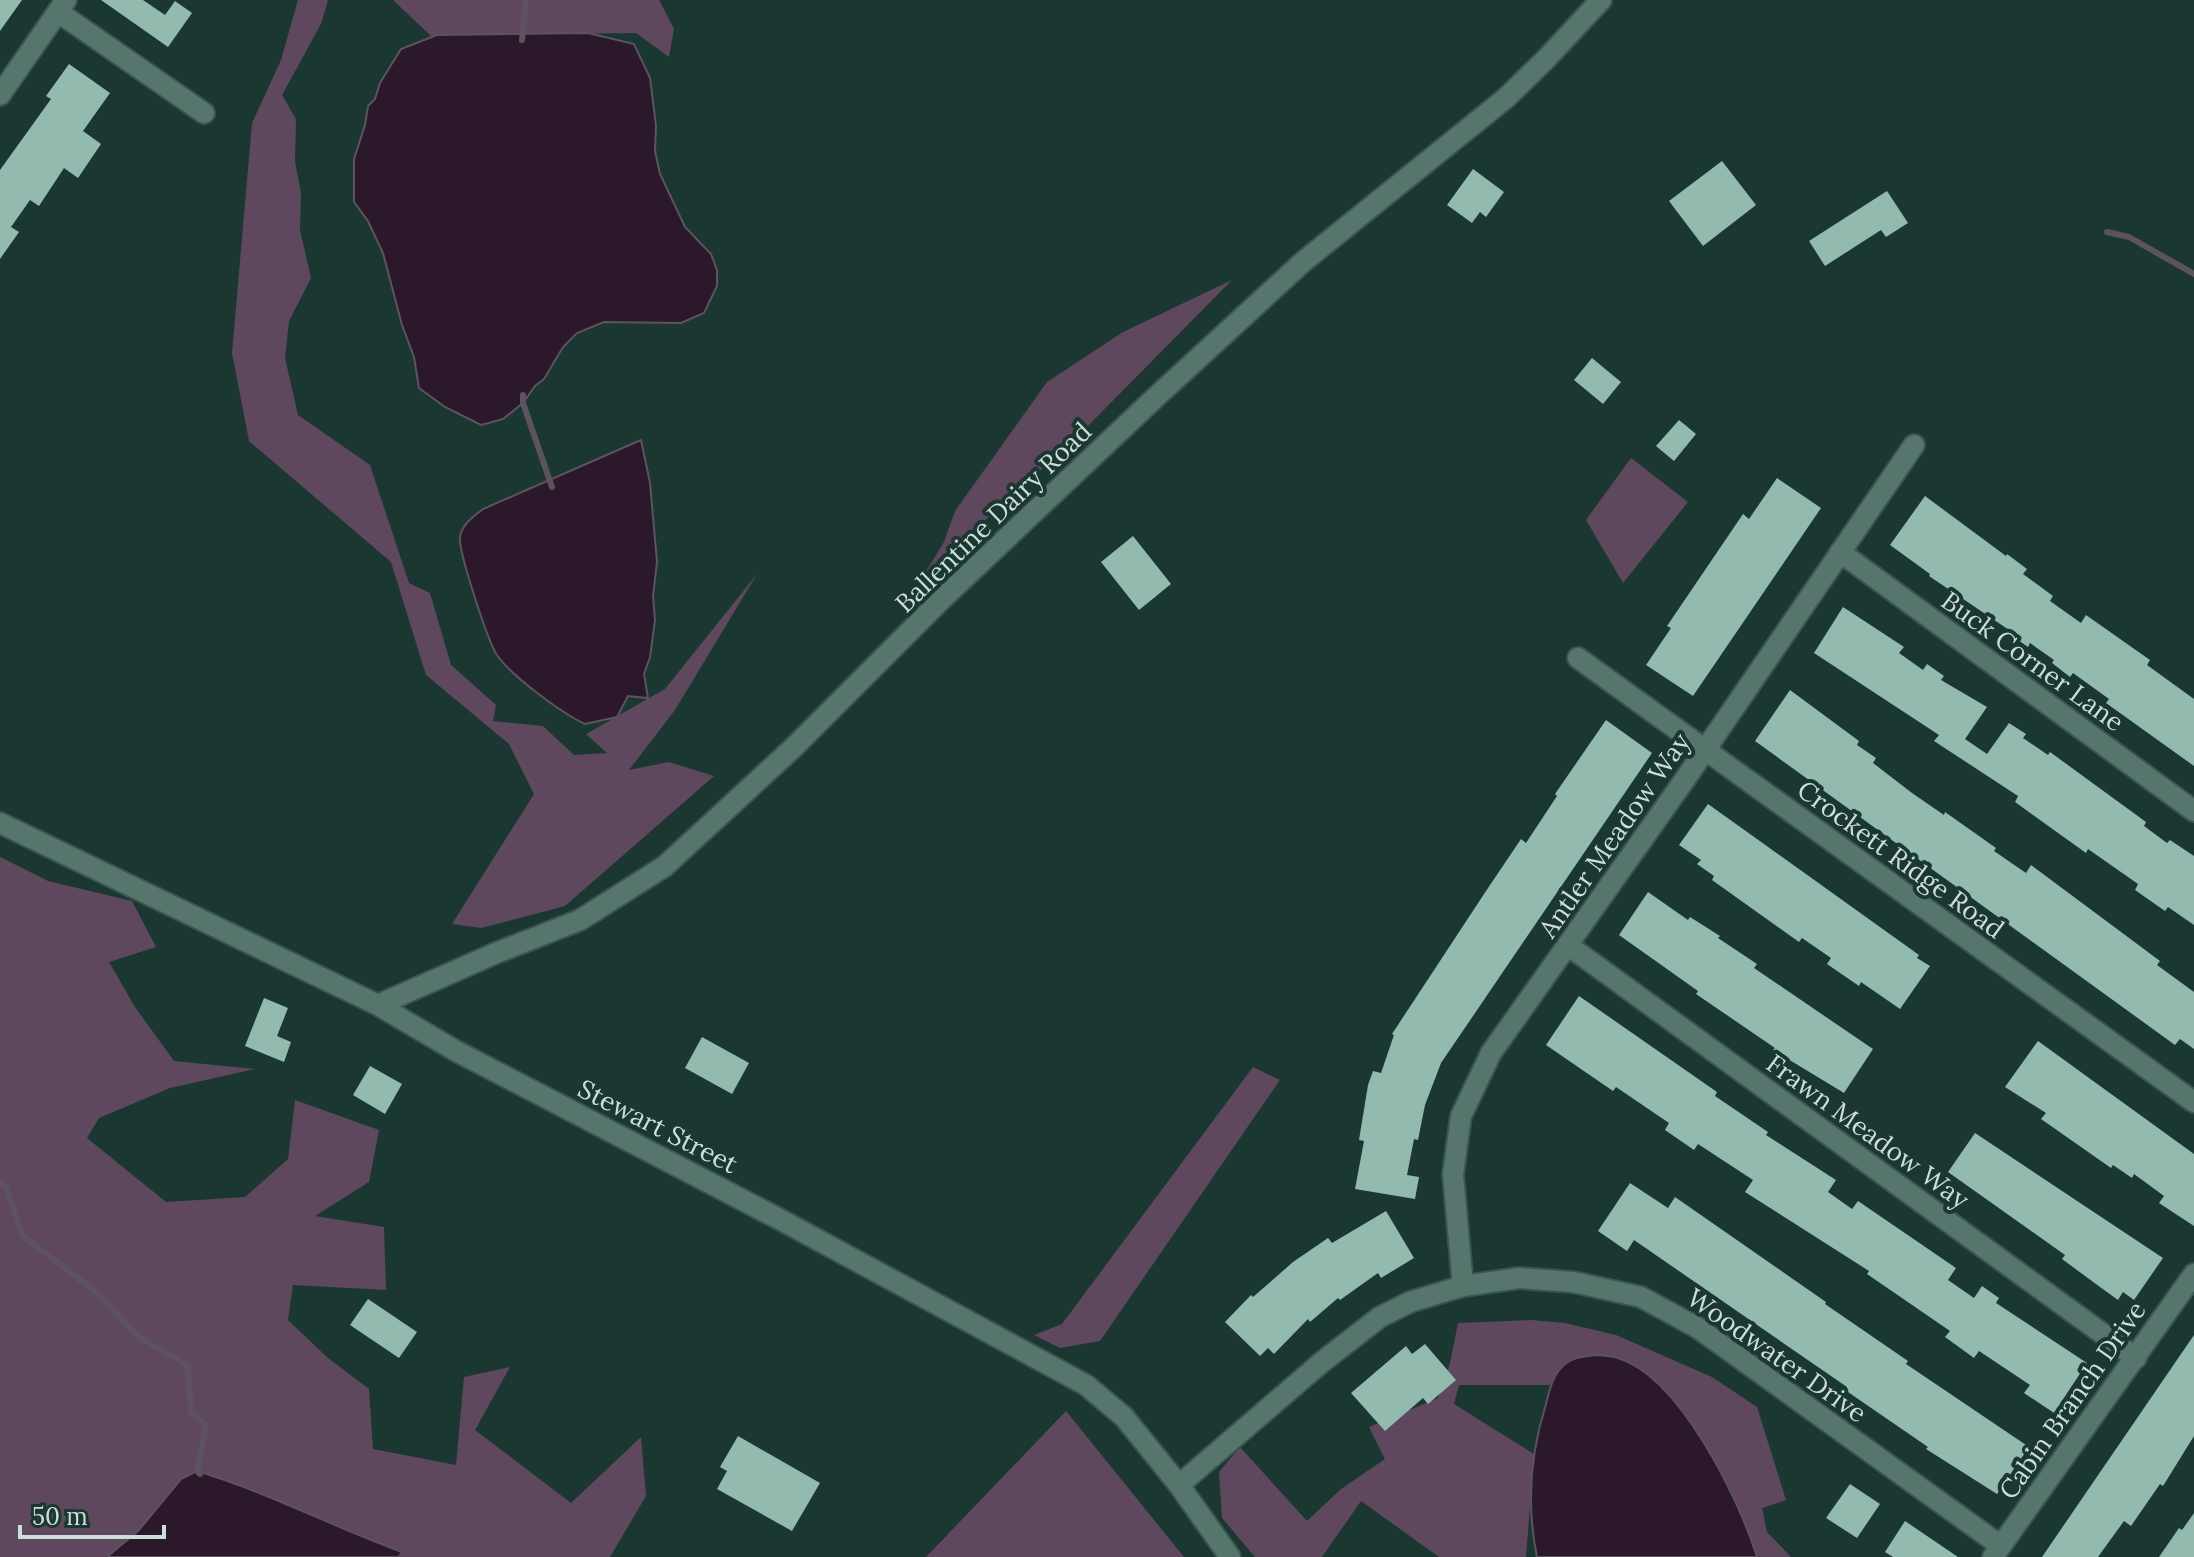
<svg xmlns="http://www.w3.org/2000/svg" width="2194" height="1557" viewBox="0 0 2194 1557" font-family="Lora,serif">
<rect width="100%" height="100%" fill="#1a3831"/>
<path fill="#5f485d" d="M298,0H328L321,24L282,95L296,119L295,162L301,193L300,230L311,278L289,321L285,358L298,415L370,465L409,583L430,593L451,665L496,705L493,721L543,726L574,755L607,753L586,734L665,689L757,574L675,710L629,770L669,762L714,776L565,906L481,928L452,924L534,794L509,744L426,675L391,562L249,441L232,353L252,123L281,60Z
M393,0H659L674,29L669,57L636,33L431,36Z
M1232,280L1073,441L923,576L944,542L955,511L1047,382L1123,332Z
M1631,458L1688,502L1623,583L1586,520Z
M0,857L48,881L132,901L156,947L109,962L135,1007L174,1061L255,1069L170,1088L99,1118L87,1138L166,1202L245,1197L288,1159L295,1100L379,1130L369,1182L315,1216L384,1227L386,1290L293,1285L288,1320L328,1358L369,1389L373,1449L456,1465L464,1377L510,1367L475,1430L571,1503L641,1437L646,1496L610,1557H0Z
M1253,1067L1280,1080L1100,1341L1060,1348L1034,1335L1062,1324Z
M1531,1320L1565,1323L1616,1335L1712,1377L1757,1407L1786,1500L1762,1508L1767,1532L1791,1557H1757L1732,1492L1694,1428L1673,1400L1560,1369L1551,1385H1459L1454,1404L1534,1454L1526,1557H1439L1361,1501L1322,1557H1255L1222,1518L1219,1472L1240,1447L1307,1521L1341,1489L1385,1459L1369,1427L1438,1398L1450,1363L1458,1323Z
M1066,1411L1184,1557H926Z"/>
<path fill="#2c182b" stroke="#5c535f" stroke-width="2" d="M588,33L634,44L650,78L656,126L655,151L660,174L685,227L711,254L717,270V286L704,313L681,323L604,322L577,333L563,347L544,379L535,386L523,403L503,419L481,425L445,407L419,388L414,357L402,325L383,253L368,221L354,202V159L365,125L368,106L375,99L380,83L401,49L437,35Z
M641,440L650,483L657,562L653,596L655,620L650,657L644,674L648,698L628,696L617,717L585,724C563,714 510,675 497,655C488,642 458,550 460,537C462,524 474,516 483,509Z
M1599,1355C1605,1356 1612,1356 1618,1358C1680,1377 1739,1499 1757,1557H1537C1526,1504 1530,1455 1546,1404C1549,1392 1552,1378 1560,1369C1570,1357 1584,1356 1599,1355Z
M197,1471C267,1492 333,1527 402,1552L399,1557H107L139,1530L181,1479Z"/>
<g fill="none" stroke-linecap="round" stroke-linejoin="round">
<path stroke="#5c535f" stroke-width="6" d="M522,40L526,0
M2107,232L2129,237L2194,274
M523,395V403L552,487
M0,1182L6,1188L23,1236L96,1292L139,1337L188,1366L191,1413L206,1425L197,1471L200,1474"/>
</g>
<path fill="#92baaf" d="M0,0H22L0,31Z
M101,0H143L165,15L175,1L192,13L168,47Z
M69,64L110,93L83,131L101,144L78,178L64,168L39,206L30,200L11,227L19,232L0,259V170L51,99L46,96Z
M1722,161L1756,205L1703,246L1669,201Z
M1473,169L1504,192L1486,217L1480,212L1472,223L1447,205Z
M1887,191L1908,223L1886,237L1881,230L1825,266L1809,241Z
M1592,358L1621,382L1603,404L1574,380Z
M1679,420L1696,434L1674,461L1656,446Z
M1777,478L1821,508L1693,696L1646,665L1671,628L1667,626L1743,514L1749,519Z
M1925,496L2006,556L2007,554L2027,569L2023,574L2053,596L2050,601L2081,623L2086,615L2150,660L2147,665L2194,699V766L2106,703L2109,699L2073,673L2070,677L2052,663L2054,660L2030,643L2028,647L2011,635L2012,632L1929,576L1930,574L1890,545Z
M1133,536L1171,584L1139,610L1101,562Z
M1843,607L1904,647L1899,653L1923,670L1927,664L1944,676L1941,680L1987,707L1965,739L1987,754L2009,723L2026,734L2023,738L2048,755L2050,752L2146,822L2144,826L2167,843L2170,840L2194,856V925L2168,907L2165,911L2135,890L2138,884L2088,849L2086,853L2015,802L2018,796L1934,741L1939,735L1814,653Z
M1790,690L1859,741L1857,745L1876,758L1873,763L1912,793L1944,815L1945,812L1996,848L1994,851L2026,873L2031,865L2160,961L2157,965L2194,992V1049L2180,1039L2175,1045L1755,741Z
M1606,720L1652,753L1441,1063L1425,1105L1418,1140L1414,1139L1407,1175L1419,1177L1415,1199L1355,1189L1364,1141L1359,1140L1368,1085L1373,1071L1381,1073L1394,1035L1392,1034L1486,891L1521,839L1526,843L1557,796L1555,794Z
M1708,804L1919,955L1917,958L1930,966L1900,1009L1861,982L1859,986L1827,964L1831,958L1802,938L1799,942L1712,880L1714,876L1697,864L1701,860L1679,845Z
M1648,892L1688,920L1690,917L1720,936L1718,938L1757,964L1754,968L1873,1049L1844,1093L1773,1050L1775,1048L1696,994L1698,991L1619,935Z
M1579,996L1717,1092L1715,1096L1768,1132L1766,1135L1836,1180L1828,1192L1852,1209L1858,1201L1956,1268L1948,1280L1974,1298L1982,1286L1999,1298L1996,1303L2087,1363L2054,1413L2024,1393L2030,1385L1979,1351L1974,1358L1945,1337L1950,1331L1867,1274L1869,1271L1745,1192L1753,1180L1698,1144L1694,1150L1665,1130L1669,1123L1616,1087L1613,1091L1546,1045Z
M264,998L288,1008L277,1036L291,1042L284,1062L245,1046Z
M702,1037L749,1063L732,1094L685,1068Z
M2038,1041L2194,1154V1226L2159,1203L2164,1196L2134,1174L2132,1178L2113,1165L2111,1168L2041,1119L2046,1113L2005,1087Z
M370,1066L402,1084L385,1114L353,1095Z
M1975,1133L2163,1258L2134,1300L2123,1292L2118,1300L2100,1287L2062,1259L2065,1255L1948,1172Z
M1630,1183L1668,1208L1675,1197L1826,1302L1825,1304L1908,1361L1906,1364L2029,1447L1997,1494L1926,1449L1928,1447L1845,1390L1847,1387L1634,1240L1627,1251L1598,1231Z
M1386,1211L1414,1258L1381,1278L1378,1273L1340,1300L1338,1298L1310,1322L1308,1319L1274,1354L1268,1348L1260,1356L1225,1322L1251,1295L1253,1297L1293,1262L1328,1238L1332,1243Z
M368,1299L417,1332L399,1358L350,1325Z
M2194,1335V1436L2163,1486L2160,1484L2131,1526L2124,1521L2098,1557H2042Z
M1425,1344L1456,1380L1428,1404L1423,1398L1385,1431L1351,1393L1406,1346L1412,1354Z
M738,1436L820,1483L792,1531L717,1489L727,1471L720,1467Z
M1850,1484L1880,1504L1857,1538L1826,1518Z
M2194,1513V1557H2159L2179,1528L2182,1530Z
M1905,1521L1958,1557H1893L1885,1552Z"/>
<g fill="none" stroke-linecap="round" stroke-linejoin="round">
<g stroke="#3a544f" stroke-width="24">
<path id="street" d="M58,12L204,113
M0,95L66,0
M1840,552L2194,811
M1578,658L2194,1102
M0,823L378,1005L456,1051L783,1221L1086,1385L1124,1417L1179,1485L1230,1557
M1569,946L2136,1358
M378,1005L496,953L580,920L665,866L794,747L943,598L1157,396L1304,261L1506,98L1547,58L1601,0
M1463,1286L1453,1174L1461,1116L1491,1053L1688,775L1914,445
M1179,1485L1322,1362L1380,1317L1410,1302L1463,1286L1519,1278L1573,1282L1641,1297L1698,1328L2001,1546
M1993,1557L2194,1274"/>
</g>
<use href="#street" stroke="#56756d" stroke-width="20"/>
</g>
<g text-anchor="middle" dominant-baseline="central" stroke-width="8" stroke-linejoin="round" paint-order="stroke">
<g font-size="26" fill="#cdded9" stroke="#1a3831">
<text transform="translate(993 517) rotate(-44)">Ballentine Dairy Road</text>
<text transform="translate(2033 661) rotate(36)">Buck Corner Lane</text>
<text transform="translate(1614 835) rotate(-55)">Antler Meadow Way</text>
<text transform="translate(1901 859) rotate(36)">Crockett Ridge Road</text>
<text transform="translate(658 1126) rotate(27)">Stewart Street</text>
<text transform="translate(1868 1131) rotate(36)">Frawn Meadow Way</text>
<text transform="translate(1777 1355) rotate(35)">Woodwater Drive</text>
<text transform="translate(2072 1400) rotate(-55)">Cabin Branch Drive</text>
</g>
</g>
<path d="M20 1525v12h144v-12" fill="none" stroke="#cdded9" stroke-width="4"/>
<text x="32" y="1525" font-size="24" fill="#cdded9" stroke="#1a3831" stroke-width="6" paint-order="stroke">50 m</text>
</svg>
